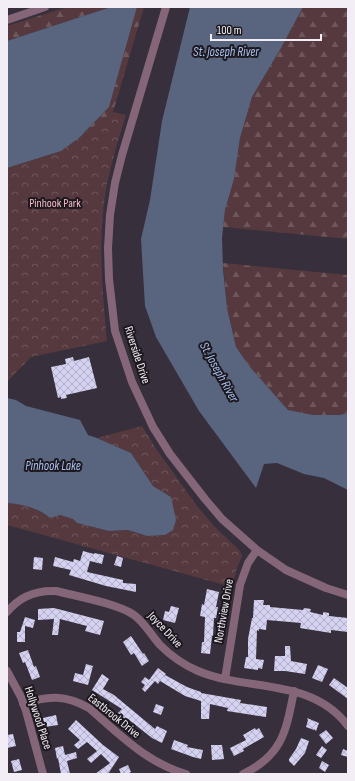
<svg xmlns="http://www.w3.org/2000/svg" width="355" height="781" viewBox="0 0 355 781" font-family="'Sofia Sans Condensed',sans-serif">
<defs>
<pattern id="forest-firs" width="22" height="20" patternUnits="userSpaceOnUse"><rect width="22" height="20" fill="#55393e"/><path d="M5 1l3.5 6h-7zM16 11l3.5 6h-7z" fill="#6e565a"/></pattern>
<pattern id="park-crowns" width="20" height="18" patternUnits="userSpaceOnUse"><rect width="20" height="18" fill="#55393e"/><path d="M2 6a3 3 0 1 1 6 0M12 15a3 3 0 1 1 6 0" fill="none" stroke="#6e565a"/></pattern>
<pattern id="building-cross-hatch" width="8" height="8" patternUnits="userSpaceOnUse"><rect width="8" height="8" fill="#d4d1f1"/><path d="M0 0l8 8M0 8l8-8" fill="none" stroke="#b1aec7"/></pattern>
</defs>
<rect width="100%" height="100%" fill="#372f3b"/>
<path fill="url(#forest-firs)" d="M67,7H111L7,41V26Z
M137,7H144L113,112L79,138L109,107Z
M303,7H348V239L223,227L225,210L234,179L240,138L252,97L281,48Z
M223,263L348,275V413L340,415H313L288,410L250,367L236,347L227,308Z"/>
<path fill="url(#park-crowns)" d="M113,112L126,115C116,147 106,179 103,213C99,256 103,299 107,341L31,357L7,382V168L61,151Z
M142,426L157,450L197,506L215,527L240,551L242,556L237,568L232,587L7,525V503C22,504 39,508 50,518L60,515L73,519L77,523L109,531L128,530L147,536L165,535L171,497L153,486L131,453L97,438Z"/>
<path fill="#59657f" d="M111,7H137L109,107L79,138L61,151L7,168V41Z
M190,7H303L281,48L252,97L240,138L234,179L225,210L222,238L223,269L227,308L236,347L250,367L288,410L313,415H340L348,413V490L324,478L304,474L277,463L264,464L256,488L199,411L156,337L145,306L141,239L150,200L162,121Z
M7,398L16,400L26,406L80,420L88,435L97,438L131,453L153,486L171,497L176,520L173,530L165,535L147,536L128,530L109,531L77,523L73,519L60,515L50,518C39,508 22,504 7,503Z"/>
<path fill="url(#building-cross-hatch)" d="M73,357L74,361L89,357L97,388L66,395L67,398L61,399V397L58,398L51,367L66,364L65,359Z
M83,551L94,554V553L104,555L102,564L90,561L87,572L123,580V583L136,584V592L106,586L69,575L71,570L53,566L55,557L73,562L74,559L80,561Z
M117,556L123,558L121,567L114,565Z
M34,557L43,558L42,570L33,569Z
M207,589L219,592L216,607H218L216,618H214L213,636H212L210,654L201,653L202,642H204L205,617L200,616L202,604L204,605Z
M254,600H264L263,605H270V607L303,610L304,608L311,609L310,612L323,615V612L329,613V616L348,618V632L331,630V633L300,628L301,623L267,620L266,630L259,629V631L257,630L256,659L264,660L262,669L258,668V670L244,668L246,657H248V639L252,618H253Z
M171,606L179,608L175,623L163,620L165,611L169,612Z
M54,608L104,621L100,635L85,631L87,626L60,619L58,635H52L54,619L38,620V609Z
M25,617L35,620L33,628L25,626V642H17V632H20Z
M131,636L143,654L144,653L149,661L142,666L134,653L131,655L123,642Z
M285,646H290L291,661L307,664L305,674L285,671H274L275,656H285Z
M28,650L34,667L36,666L40,677L32,680L25,662L23,663L19,653Z
M86,664L93,666L88,685L73,681L75,673L83,675Z
M318,665L328,669L322,682L312,678Z
M158,668L166,674L165,675L187,687L201,692V693L241,700L240,703L267,707L266,717L227,711L228,708L210,704L209,719H201V701L185,696L160,681L158,684L155,681L145,692L142,689L145,685L141,682L145,677L149,680Z
M102,674L109,679L103,689L114,695L155,729L157,726L167,731L162,743L152,738L128,719L126,720L118,713L122,709L92,690Z
M334,678L348,688V699L329,685Z
M156,704L164,707L161,715L153,712Z
M56,715L58,725L45,727L43,718Z
M307,718L319,723L316,731L314,729V730L306,727L308,720Z
M76,720L103,745L119,757L108,774H95L110,763L101,754L91,763L87,759L97,751L87,742L78,749L74,745L80,740L68,729Z
M255,728L256,730L259,728L264,737L243,749L244,751L234,756L230,748L246,740L243,735Z
M326,730L333,738L326,744L319,735Z
M13,734L16,746L7,748V735Z
M301,738L309,741L305,753L294,766L289,761V759L296,749Z
M174,740L188,745L187,747L203,750L201,759L193,757L171,749Z
M211,745H222L224,759L212,760Z
M63,746L65,755L76,752L77,758L67,761L70,774H61L58,758L57,759L55,748Z
M322,746L327,750L321,758L316,755Z
M343,749L348,751V757L341,755Z
M19,759L22,770L14,772L11,761Z
M322,761L329,765L325,772L319,768Z
M128,765L131,772L127,774H121L119,769Z"/>
<g fill="none" stroke-linecap="round" stroke-linejoin="round">
<path stroke="#846678" stroke-width="8" d="M166,7L122,155L115,183L110,215L108,248L109,279L115,331L132,382L153,427L170,454L205,499L222,519L257,550L286,570L326,588L348,595
M7,20L45,7
M7,612C20,596 36,590 56,591C76,596 119,604 134,615C145,623 151,635 160,645C171,656 184,665 198,671C248,692 311,677 348,726
M7,671L21,697L26,711L43,774
M225,679L240,585L248,563L257,550
M23,704C48,695 66,695 89,708C119,734 147,763 186,774
M243,774C283,755 286,731 294,691"/>
</g>
<g text-anchor="middle" dominant-baseline="central" stroke-width="4" stroke-linejoin="round" paint-order="stroke">
<g font-size="12" fill="#fabbc7" stroke="#1c181e">
<text x="55" y="203">Pinhook Park</text>
</g>
<g font-size="12" fill="#f3edf5" stroke="#1c181e">
<text transform="translate(137 355) rotate(72)">Riverside Drive</text>
<text transform="translate(224 611) rotate(-80)">Northview Drive</text>
<text transform="translate(165 630) rotate(47)">Joyce Drive</text>
<text transform="translate(114 716) rotate(39)">Eastbrook Drive</text>
<text transform="translate(38 718) rotate(72)">Hollywood Place</text>
</g>
<g font-size="13" font-style="italic" fill="#a9c0f1" stroke="#1c181e">
<text x="226" y="52">St. Joseph River</text>
<text transform="translate(219 372) rotate(61)">St. Joseph River</text>
<text x="53" y="466">Pinhook Lake</text>
</g>
</g>
<rect width="355" height="781" fill="none" stroke="#f3edf5" stroke-width="16"/>
<path d="M211 34v6h110v-6" fill="none" stroke="#f3edf5" stroke-width="2"/>
<text x="217" y="34" font-size="12" fill="#f3edf5" stroke="#1c181e" stroke-width="3" paint-order="stroke">100 m</text>
</svg>
